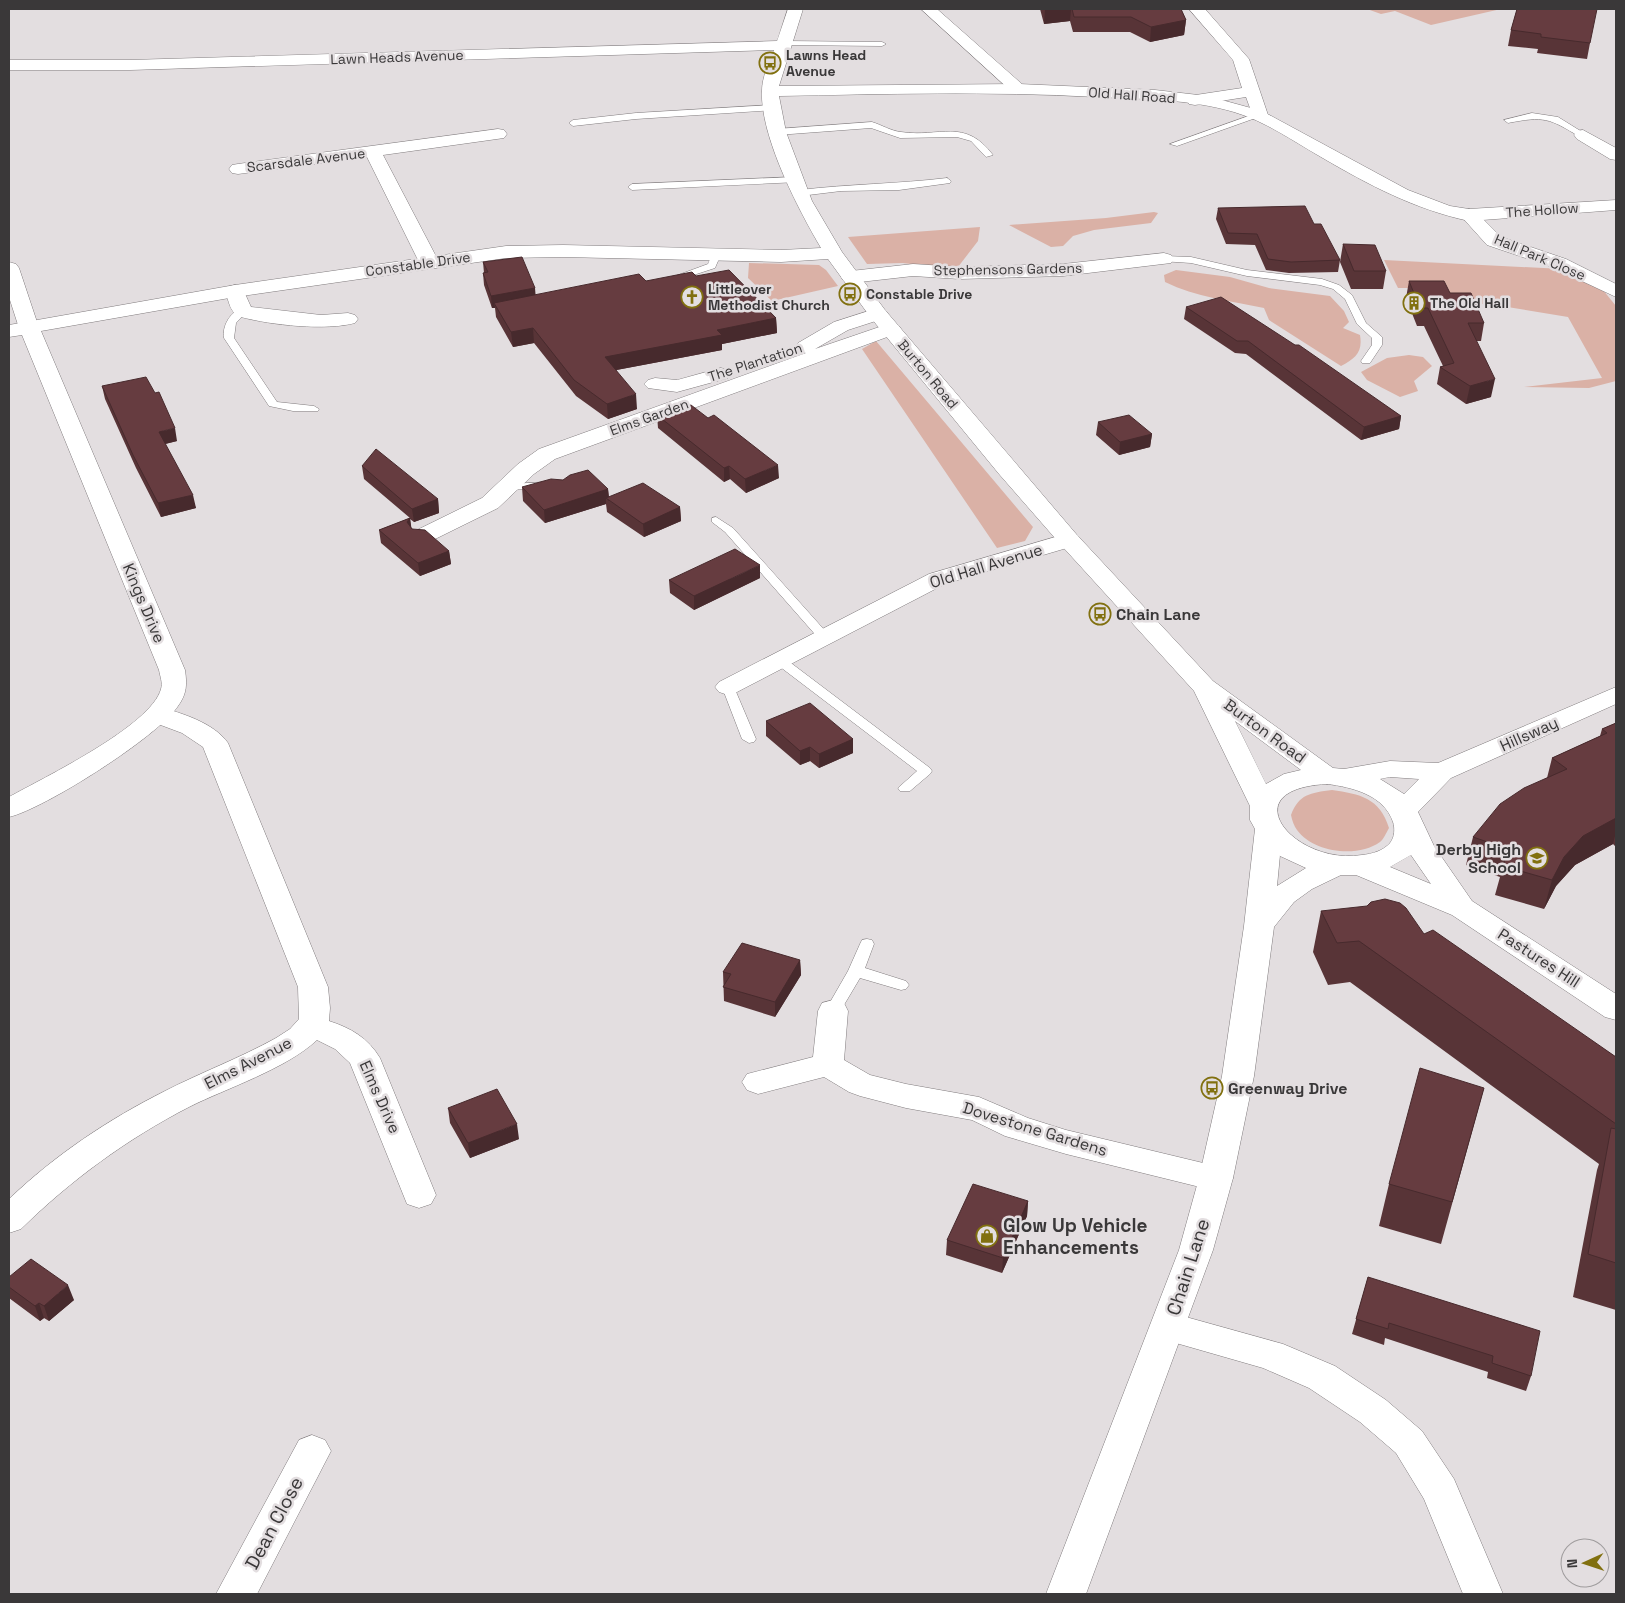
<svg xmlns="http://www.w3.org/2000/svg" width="1625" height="1603" viewBox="0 0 1625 1603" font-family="'Space Grotesk',sans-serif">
<rect width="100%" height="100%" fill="#e3dee0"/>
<path fill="#dab1a6" d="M1367,9H1501L1431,25L1395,11L1381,14Z
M1154,212L1158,213L1151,223L1094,230L1073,236L1063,246L1051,247L1009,225L1106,218Z
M980,227L978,241L958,267L941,268L903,263L867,264L848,237Z
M1384,260L1563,269L1603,290L1616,306V381L1589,388L1524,387L1602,378L1568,317L1489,304H1451L1428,288H1398Z
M749,263L819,265L826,270L838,286L772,301L748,278Z
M1176,270L1230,277L1269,288L1330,296L1344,311L1349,322L1343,328L1360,335C1363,353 1355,358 1341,366L1269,320L1264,308C1230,301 1196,297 1165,282L1164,275Z
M876,341L1033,527L1025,541L997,548L862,349Z
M1409,355L1423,357L1432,366L1414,381L1418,391L1400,397L1367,380L1361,372L1387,358Z
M1332,790C1360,794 1380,798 1389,828C1386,833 1384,839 1380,842C1358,858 1314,853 1297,830C1294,826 1292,820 1291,815C1299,794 1310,793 1332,790Z"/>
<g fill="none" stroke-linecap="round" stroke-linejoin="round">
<g stroke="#817c7e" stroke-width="1">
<path id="lane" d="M785,41L882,42L886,44L882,46L782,45L781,43Z
M772,105L776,108L775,110L636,119L573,126L569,123L573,120L636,113Z
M1257,113L1264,115L1177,146L1170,144Z
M1532,113L1558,117L1587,135L1580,137C1549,118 1544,116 1508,123L1504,120Z
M872,122C882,125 891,131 901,132C940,138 964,117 993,155L986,157L971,141L957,137L900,138L871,128L777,135L773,132L777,129Z
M795,177L799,180L798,182L632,190L628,187L632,184Z
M947,178L951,181L950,183L899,190L841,191L800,196L795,193L800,190C849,184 898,184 947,178Z
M713,252L721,254L715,268L675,281L670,278L708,264Z
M1164,256L1191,257L1247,270L1322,279L1339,285L1352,295L1366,323L1382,337V345L1370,363H1362L1361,361L1372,345V338L1357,324L1345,299L1333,289L1320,285L1247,276L1191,263L1161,261V257Z
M242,308L247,311L236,323L234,338L277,402L314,406L319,409L318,411H293L269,406L224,338C222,326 230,312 242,308Z
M550,482L554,483V487L506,490L500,487L506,484Z
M716,517L733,528L828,634L830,637L828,640H820L725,532L712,522V518Z
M779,656L783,657L930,768L932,771L930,774L910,791H900L898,788L917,771L775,663L773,660Z
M728,683L734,687L756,739L754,742L749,743L742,739L722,687Z
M867,939L872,940L874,944L865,968L906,981L909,985L906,989L901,990L860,978L838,1015H828L825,1011L848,971L860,944L862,940Z"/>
</g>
<g stroke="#817c7e" stroke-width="1">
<path id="street" d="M921,9H937L1023,85L1025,88L1023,91H1011Z
M1189,9H1205L1249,59L1268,115L1266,119H1254L1246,97L1195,105L1189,104L1187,100L1189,96L1242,88L1233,60Z
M498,129L504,130L507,134L504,138L383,155L439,262L436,266H422L419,262L367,157L238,174L232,173L229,169L232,165L238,164Z
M1583,130L1616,148V160L1610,159L1577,139L1574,135L1577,131Z
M1469,209L1475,211L1501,237L1566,259L1616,284V297L1552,267L1487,245L1460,215L1463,211Z
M1164,253L1171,255L1174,259L1171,263L1063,276L960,279L913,276L851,283L844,281L841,277L844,273L851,271L913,264L960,267L1063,264Z
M9,262L16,264L19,268L39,328L36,332L29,334L22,332L19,328L9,297Z
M235,285L242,287L251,307L321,315L348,313L355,315L358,319L355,323C326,331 271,325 241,317C230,314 229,301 225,291L228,287Z
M878,308L885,310L888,314L885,318L848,330L815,349L891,323L898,325L901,329L898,333L555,459L534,474L498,508L431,541L423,543L415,541L411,536L415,531L482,498L518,464L539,449L806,353L798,351L795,347L798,343L834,322Z
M721,368L728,370L731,374L728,378L677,392L648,388L644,384L648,380L655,378L677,380Z
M1069,533L1077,535L1081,540L1077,545L945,584L737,692L728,695L719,692L715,687L719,682L929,574Z
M159,707C182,713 214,723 228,743L328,987L330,1008L329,1021C351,1028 368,1038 380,1058L436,1195L431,1204L419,1208L407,1204L350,1063L335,1049L317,1040C286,1069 227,1088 189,1107C127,1139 71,1180 21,1229L9,1233V1199C55,1155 109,1119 165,1091C202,1072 240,1058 276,1038L290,1029L299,1019L298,987L203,747L182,733L150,721L146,715L150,709Z
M833,1000L844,1003L848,1011L844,1060L870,1075L906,1084L979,1097L1028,1118L1066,1130L1228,1169L1233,1178L1228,1187L1216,1191L1066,1154L1005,1136L972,1120L906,1108L860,1096L849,1092L824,1077L758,1094L747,1090L742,1082L747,1074L813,1057L818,1011L822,1003Z
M1168,1312L1283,1344L1335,1366L1386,1400L1422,1431L1454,1479L1503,1594H1463L1424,1499L1396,1453L1360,1422L1309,1388L1263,1368L1155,1337L1150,1327L1155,1317Z
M312,1435L325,1440L331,1451L257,1594H216L299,1440Z"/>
</g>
<g stroke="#817c7e" stroke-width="1">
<path id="secondary" d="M788,9H803L779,86L1019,84L1155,90L1207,96L1262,111L1408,190L1450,206L1469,209L1616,200V210L1469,221C1414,209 1369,185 1321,157C1293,141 1265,121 1234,112C1190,99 1142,99 1096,97C990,91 884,94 779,96L786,132L812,201L842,252L885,310L1077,535L1213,681L1333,768L1344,769L1390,761L1438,763L1616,687V704L1451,778L1418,812L1434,846L1472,901L1616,994V1020L1605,1017L1452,915L1356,875H1341L1312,889L1294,902L1274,927L1254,1076L1233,1178L1213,1250L1086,1594H1046L1179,1250L1199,1178L1222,1076L1244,926L1255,829L1250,820V806L1194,691L1061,545L999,474L871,318L828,259L781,262L563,257L506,258L235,297L41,331L185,670C187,684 187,694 178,706C159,736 44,809 9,817V797C43,778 151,726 161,689C163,683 160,676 159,670L22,335L9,337V325L235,285L506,246L563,245L781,250L821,248C798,209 760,136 762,91C762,77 769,63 774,50L130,70H9V60H130L777,41ZM1235,721L1301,770L1284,774L1266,784ZM1390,777L1419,779L1404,794L1380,779ZM1327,784C1352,787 1384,795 1393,822C1395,828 1395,837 1390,843C1383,851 1372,854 1362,855C1295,866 1229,789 1327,784ZM1411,855L1431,884L1390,867ZM1280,856L1306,868L1277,886L1280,855Z"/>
</g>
<use href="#lane" fill="#fff" fill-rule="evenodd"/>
<use href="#street" fill="#fff" fill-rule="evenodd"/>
<use href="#secondary" fill="#fff" fill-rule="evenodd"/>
</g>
<path fill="#583437" d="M1040,9H1181L1186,20L1184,35L1150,42L1130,32H1073L1070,21L1044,24Z
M1517,9L1590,43L1587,59L1537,53L1538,49L1508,46L1511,30Z
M1218,208L1314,224L1340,260L1338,272L1289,273L1266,270L1255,245L1226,244L1216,219Z
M1343,244L1386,271L1383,289H1351L1340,262Z
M483,262L535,288V295L646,281L696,276L776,318L777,333L722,344V350L616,370L637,409L608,419L576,396L534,343L513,347L496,317L495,308H492L484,285L483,273H484Z
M1409,281L1450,293L1484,323L1481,341H1476L1491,397L1466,404L1437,384L1440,367L1443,366L1424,326H1417L1406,298Z
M1186,307L1295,345L1401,416L1399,429L1361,440L1246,354L1235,353L1184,319Z
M102,386L177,441L165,444L196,508L161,517L136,468L105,399Z
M657,415L779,478L746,493L730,479L724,482L658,428Z
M1098,422L1152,434L1150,447L1119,455L1096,435Z
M362,466L438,499L439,513L414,522L410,519L411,528L449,551L451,564L420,576L381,543L379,530L410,518L364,479Z
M522,487L608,489L609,497L680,507L681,521L644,537L607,512L606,504L545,523L523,501Z
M760,578L694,610L670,593L669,580Z
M766,721L853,739V753L819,768L810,761L800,765L766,736Z
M1616,723V847L1613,844L1575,865L1556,886L1544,909L1495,895L1500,877L1466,865L1473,837L1547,778L1552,758L1600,736L1602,729Z
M1321,911L1424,934L1616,1057V1310L1573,1297L1597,1170L1599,1164L1350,982L1328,985L1313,952Z
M800,960L801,975L775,1017L724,1001L723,972Z
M1484,1088L1441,1244L1379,1226L1389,1184Z
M448,1108L519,1139L470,1158L450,1123Z
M1028,1201L1027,1216L1002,1273L946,1255L947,1240Z
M9,1277L74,1300L49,1321L44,1318L40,1321L9,1298Z
M1368,1277L1531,1376L1526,1391L1487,1378L1488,1372L1385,1338L1384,1345L1352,1334Z"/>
<path fill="#472a2d" d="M1045,9H1071L1070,21L1044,24Z
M1186,20L1184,35L1150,42L1151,27Z
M535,288L536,300L494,303L495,308H492L491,296Z
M776,318L777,333L722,344V350L606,372L605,357L717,330Z
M533,328L534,343L513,347L511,332Z
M1495,379L1491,397L1466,404L1470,386Z
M636,394L637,409L608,419L607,404Z
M1401,416L1399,429L1361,440L1364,427Z
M175,428L177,441L161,445L159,432Z
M1152,434L1150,447L1119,455L1120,442Z
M778,465L779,478L746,493L745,479Z
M729,466L730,479L724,482V468Z
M608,489L609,501L606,498V504L545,523L544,510Z
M193,495L196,508L161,517L158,503Z
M438,499L439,513L414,522L412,509Z
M680,507L681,521L644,537L643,524Z
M410,518L412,532L407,522Z
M449,551L451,564L420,576L418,563Z
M760,565V578L694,610V596Z
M853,739V753L819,768V754Z
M810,747V761L800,765V751Z
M1616,818V832L1613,844L1575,865L1556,886L1544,909L1552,880L1564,857L1583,836Z
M800,960L801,975L775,1017V1002Z
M517,1124L519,1139L470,1158L468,1143Z
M1028,1201L1027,1216L1002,1273L1003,1258Z
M68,1285L74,1300L49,1321L44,1306Z
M39,1303L44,1318L40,1321L35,1306Z"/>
<path fill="#663c40" stroke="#472a2d" d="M1072,9H1181L1186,20L1151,27L1131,17H1074Z
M1517,9H1597L1590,43L1541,37V34L1511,30Z
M1305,206L1314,224H1321L1340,260L1291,262L1268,259L1257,234L1228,233L1218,208Z
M1343,244L1375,245L1386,271H1354Z
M522,257L535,288L491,296L483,273L488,272L483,262Z
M729,270L776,318L717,330L722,335L605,357L636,394L607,404L574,380L533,328L511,332L494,303L639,274L646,281L692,272L696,276Z
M1409,281H1444L1450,293H1471L1484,323H1468L1495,379L1470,386L1440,367L1454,363L1428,308H1420Z
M1221,297L1295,345H1299L1401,416L1364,427L1248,341H1237L1186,307Z
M146,377L155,393L159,392L175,428L159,432L193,495L158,503L133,455L102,386Z
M691,405L708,418L714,415L778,465L745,479L729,466L724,468L657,415Z
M1129,415L1152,434L1120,442L1098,422Z
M376,449L438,499L412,509L362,466Z
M588,470L608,489L544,510L522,487L551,479L563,480L570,475Z
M643,483L680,507L643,524L606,498Z
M410,518L407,522L412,529L425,530L449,551L418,563L379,530Z
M735,549L760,565L694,596L669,580Z
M810,703L853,739L819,754L810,747L800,751L766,721Z
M1616,723V818L1583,836L1564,857L1552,880L1503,866L1508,849L1473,837L1500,804L1524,788L1567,769L1552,758L1607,733L1602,729Z
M1385,899L1400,903L1406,908L1424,934L1433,930L1616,1057V1124L1359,941L1337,943L1321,911L1367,906L1371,902Z
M742,943L800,960L775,1002L723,987L731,974L723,972Z
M1420,1068L1484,1088L1452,1202L1389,1184Z
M497,1089L517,1124L468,1143L448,1108Z
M1611,1128L1616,1129V1263L1588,1254Z
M973,1184L1028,1201L1003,1258L947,1240Z
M31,1259L68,1285L44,1306L39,1303L35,1306L9,1287V1277Z
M1368,1277L1540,1331L1531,1376L1492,1363L1493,1356L1389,1323L1388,1329L1356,1319Z"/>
<defs>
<g id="bus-ring" transform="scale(1.125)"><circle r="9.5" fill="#e3dee0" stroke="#81700f" stroke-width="1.5"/><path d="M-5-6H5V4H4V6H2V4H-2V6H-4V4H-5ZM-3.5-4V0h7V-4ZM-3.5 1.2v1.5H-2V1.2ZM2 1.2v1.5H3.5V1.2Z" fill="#81700f"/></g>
<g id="church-ring" transform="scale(1.125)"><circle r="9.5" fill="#e3dee0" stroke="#81700f" stroke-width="1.5"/><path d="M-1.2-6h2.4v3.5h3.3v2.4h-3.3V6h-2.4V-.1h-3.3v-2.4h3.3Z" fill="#81700f"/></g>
<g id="building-ring" transform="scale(1.125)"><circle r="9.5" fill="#e3dee0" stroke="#81700f" stroke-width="1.5"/><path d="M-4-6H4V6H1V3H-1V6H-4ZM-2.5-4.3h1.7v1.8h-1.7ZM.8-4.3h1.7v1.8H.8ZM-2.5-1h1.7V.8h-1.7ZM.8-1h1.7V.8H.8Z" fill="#81700f"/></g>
<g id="school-ring" transform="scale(1.125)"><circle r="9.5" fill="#e3dee0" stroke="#81700f" stroke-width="1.5"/><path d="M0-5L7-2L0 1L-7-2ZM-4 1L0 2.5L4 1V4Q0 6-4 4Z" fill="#81700f"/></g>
<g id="shop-ring" transform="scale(1.125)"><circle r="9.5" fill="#e3dee0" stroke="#81700f" stroke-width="1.5"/><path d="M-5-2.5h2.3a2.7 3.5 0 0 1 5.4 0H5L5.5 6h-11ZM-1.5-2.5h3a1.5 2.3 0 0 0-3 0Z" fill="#81700f"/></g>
</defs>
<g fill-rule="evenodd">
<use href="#bus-ring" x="770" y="63"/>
<use href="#bus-ring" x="850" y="294"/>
<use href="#church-ring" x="692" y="297"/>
<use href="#building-ring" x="1414" y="303"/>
<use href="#bus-ring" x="1100" y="614"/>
<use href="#school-ring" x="1537" y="858"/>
<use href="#bus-ring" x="1212" y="1088"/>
<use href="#shop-ring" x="987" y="1236"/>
</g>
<g text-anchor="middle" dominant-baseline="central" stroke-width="5" stroke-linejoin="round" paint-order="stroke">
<g font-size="14" font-weight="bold" fill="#3a3839" stroke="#e3dee0" text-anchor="start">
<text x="786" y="55">Lawns Head<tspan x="786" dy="16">Avenue</tspan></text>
<text x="708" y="289">Littleover<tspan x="708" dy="16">Methodist Church</tspan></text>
<text x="866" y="294">Constable Drive</text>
<text x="1430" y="303">The Old Hall</text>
</g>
<g font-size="14" fill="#3a3839" stroke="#e3dee0">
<text transform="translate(397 57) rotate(-2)">Lawn Heads Avenue</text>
<text transform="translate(1132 95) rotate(4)">Old Hall Road</text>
<text transform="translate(306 160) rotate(-7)">Scarsdale Avenue</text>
<text transform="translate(1542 210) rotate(-4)">The Hollow</text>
<text transform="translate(1540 257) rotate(23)">Hall Park Close</text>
<text transform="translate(418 264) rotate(-8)">Constable Drive</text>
<text transform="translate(1008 269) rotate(-1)">Stephensons Gardens</text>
<text transform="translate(755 362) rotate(-18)">The Plantation</text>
<text transform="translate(928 374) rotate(50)">Burton Road</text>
<text transform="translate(649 417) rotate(-20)">Elms Garden</text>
</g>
<g font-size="16" fill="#3a3839" stroke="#e3dee0">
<text transform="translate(986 566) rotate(-17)">Old Hall Avenue</text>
<text transform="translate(144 603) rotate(67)">Kings Drive</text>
<text transform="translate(1265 731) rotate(36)">Burton Road</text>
<text transform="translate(1529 734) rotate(-24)">Hillsway</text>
<text transform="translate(1539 958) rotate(33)">Pastures Hill</text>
<text transform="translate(248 1063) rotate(-27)">Elms Avenue</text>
<text transform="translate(380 1097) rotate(66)">Elms Drive</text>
<text transform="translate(1035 1129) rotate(17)">Dovestone Gardens</text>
</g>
<g font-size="16" font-weight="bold" fill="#3a3839" stroke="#e3dee0" text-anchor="start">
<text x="1116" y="614">Chain Lane</text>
<text x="1521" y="849" text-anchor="end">Derby High<tspan x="1521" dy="18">School</tspan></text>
<text x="1228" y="1088">Greenway Drive</text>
</g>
<g font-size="19" font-weight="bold" fill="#3a3839" stroke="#e3dee0" text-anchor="start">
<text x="1003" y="1225">Glow Up Vehicle<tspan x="1003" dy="22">Enhancements</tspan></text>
</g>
<g font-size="19" fill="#3a3839" stroke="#e3dee0">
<text transform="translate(1188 1267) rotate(-72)">Chain Lane</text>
<text transform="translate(274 1523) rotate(-62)">Dean Close</text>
</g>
</g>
<rect width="1625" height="1603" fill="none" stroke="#3a3839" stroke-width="20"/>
<g transform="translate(1585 1563) rotate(267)"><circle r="24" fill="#e3dee0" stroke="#9f9c9d"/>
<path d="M0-4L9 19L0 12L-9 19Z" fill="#81700f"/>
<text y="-8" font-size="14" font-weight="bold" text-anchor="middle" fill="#3a3839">N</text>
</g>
</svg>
